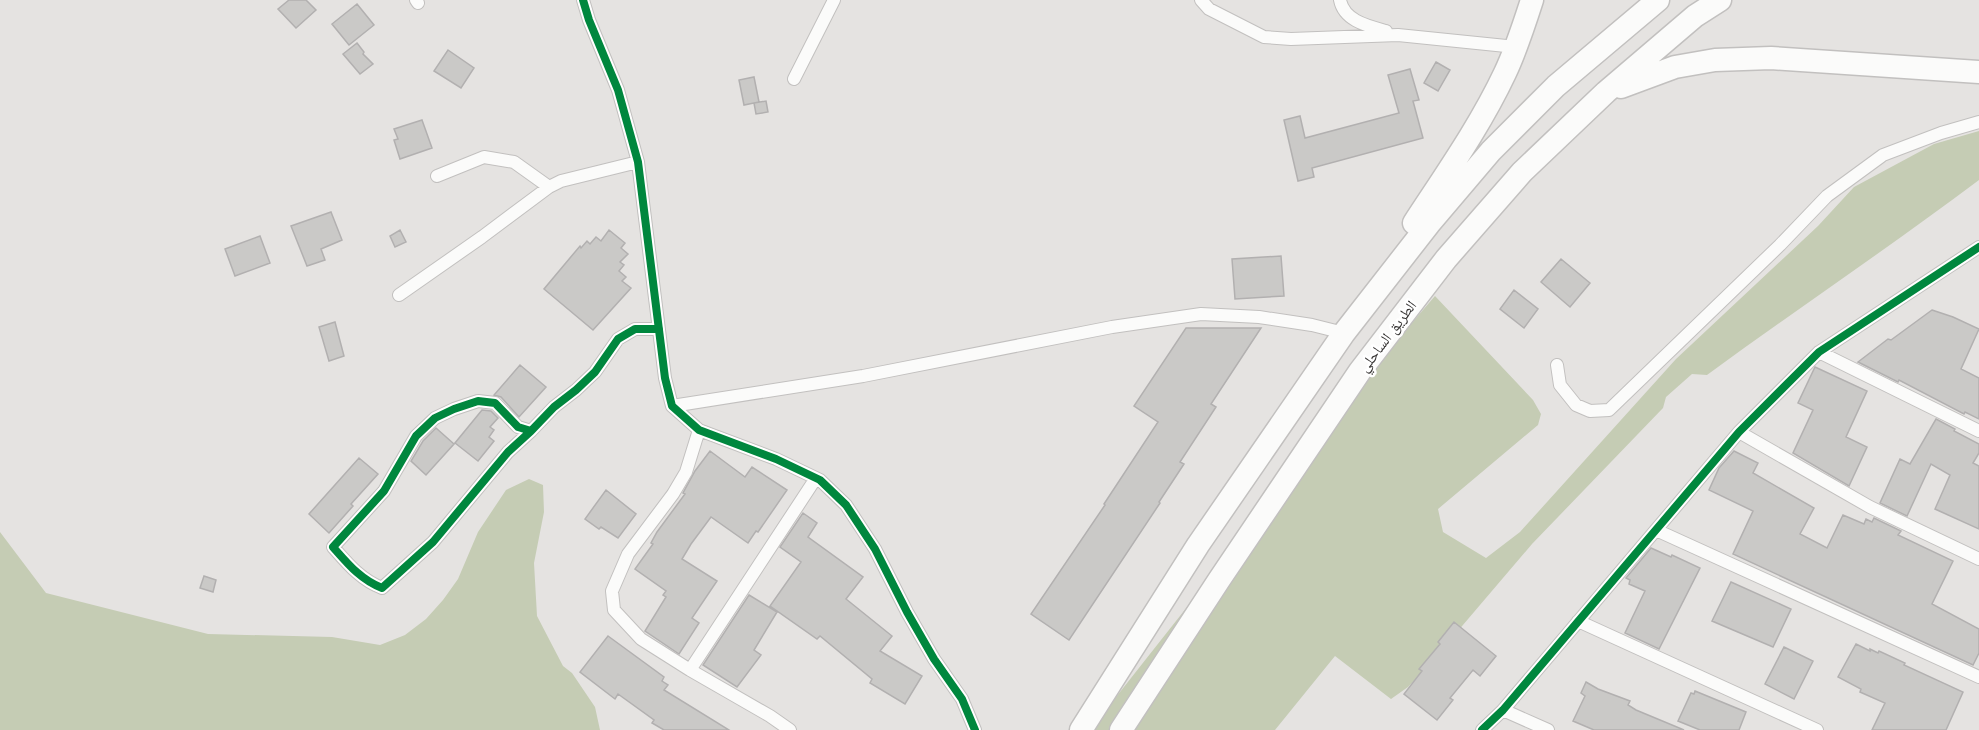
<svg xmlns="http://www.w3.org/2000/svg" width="1979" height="730" viewBox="0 0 1979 730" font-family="Helvetica,'Noto Naskh Arabic',sans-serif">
<rect width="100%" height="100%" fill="#e5e3e1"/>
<path fill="#c5ccb4" d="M1979,131V180C1890,247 1797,309 1707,375L1692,374L1666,397L1663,408L1532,544L1428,666L1408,687L1391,699L1335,656L1275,730H1090L1404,332L1435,296L1533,400L1541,414L1538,425L1438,509L1443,532L1486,558L1520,532L1676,359L1818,226L1854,187L1934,144Z
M529,479L543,485L544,512L534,563L537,616L563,666L572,673L595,707L600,730H0V532L46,593L208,634L332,637L380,645L405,635L426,619L443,600L458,579L478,532L506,490Z"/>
<path fill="#cac9c7" stroke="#b2b0b0" stroke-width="1.5" d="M289,0H306L316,10L296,28L278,9Z
M357,4L374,25L349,45L332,24Z
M357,43L364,52L363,54L373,64L360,74L343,54Z
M448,50L474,68L461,88L434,71Z
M1436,62L1450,70L1438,91L1424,83Z
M1410,69L1419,100L1413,101L1423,138L1312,168L1314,177L1298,181L1284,120L1300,116L1305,138L1399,113L1388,75Z
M754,77L759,102L744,105L739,80Z
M766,101L768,112L756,114L754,103Z
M422,120L432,148L400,159L394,140L398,139L394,129Z
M331,212L342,240L321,249L325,260L307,266L291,226Z
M400,230L406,242L395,247L390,236Z
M609,230L625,243L621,248L628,254L620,262L624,265L619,271L626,277L622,281L631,288L593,330L544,289L580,246L581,248L587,241L590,244L596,237L601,241Z
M260,236L270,263L235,276L225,249Z
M1281,256L1284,296L1235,299L1232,259Z
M1561,259L1590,283L1570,307L1541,282Z
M1514,290L1538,309L1524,328L1500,309Z
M1932,310L1953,317L1979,329L1961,369L1979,378V419L1965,412L1964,414L1899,380L1898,382L1858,362L1888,339L1891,340Z
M335,322L344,356L329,361L319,327Z
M1186,328H1261L1211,404L1216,407L1180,462L1184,464L1159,502L1160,503L1069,640L1031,614L1105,505L1104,504L1158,422L1134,406Z
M520,365L546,387L519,417L501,397L494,395Z
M1815,367L1867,391L1846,437L1867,447L1849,486L1793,453L1813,410L1798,403Z
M482,410L491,411L498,418L490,427L494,430L489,437L494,441L478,461L455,443Z
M1936,419L1955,429L1954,431L1979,444V453L1973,463L1979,466V529L1935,509L1950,475L1931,464L1907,516L1880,503L1900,459L1910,464Z
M436,428L454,444L426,475L411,461L423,441Z
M710,451L745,477L752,467L787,490L758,532L756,531L748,543L711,517L691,544L682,559L717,581L692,618L699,623L679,654L645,631L666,597L663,595L666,591L635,569L653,544L651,543L657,532L685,494L683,493L695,471Z
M1734,451L1758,463L1753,473L1814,508L1800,534L1827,548L1843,515L1864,524L1866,519L1872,522L1874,518L1901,531L1898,535L1953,561L1932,604L1979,629V653L1973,665L1733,554L1753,511L1709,490L1719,468Z
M359,458L378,474L351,504L353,506L329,533L309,514Z
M606,490L636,514L618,538L601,527L599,529L585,519Z
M803,513L817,523L808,537L863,577L846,599L892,636L880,651L922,676L905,704L870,683L872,679L820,636L817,639L770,606L801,562L780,547Z
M1651,548L1671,557L1672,555L1700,568L1659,649L1625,633L1645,591L1629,584L1630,580L1626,578Z
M204,576L216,580L213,592L200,588Z
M1731,582L1791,609L1773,647L1712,621Z
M749,595L777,612L754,650L761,655L737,687L703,665Z
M1454,622L1496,656L1480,676L1473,670L1450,698L1453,700L1437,720L1404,694L1422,671L1419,669L1440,644L1438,642Z
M608,636L664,677L662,681L668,685L664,690L729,730H664L652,723L654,720L618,694L615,699L580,672Z
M1856,644L1870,651V649L1878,653L1879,651L1905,663L1904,665L1963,692L1946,730H1872L1885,703L1860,692L1861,689L1838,677Z
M1784,647L1813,661L1794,699L1765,684Z
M1586,682L1598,689L1630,701L1628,705L1636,710L1684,730H1594L1573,721L1585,696L1581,693Z
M1695,691L1746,712L1739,730H1700L1678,721L1691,693L1694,694Z"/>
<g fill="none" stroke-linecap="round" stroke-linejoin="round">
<g stroke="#c2c0bf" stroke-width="14">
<path id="street" d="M416,0L418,3
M583,0L589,20L618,90L638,162L665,378L672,406L699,430L776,459L820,480L846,505L875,549L907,612L934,659L962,699L975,730
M1201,0L1209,9L1264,37L1291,39L1398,35L1516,47
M1340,0C1344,21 1368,26 1386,31
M794,79L834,0
M437,176L484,157L514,162L549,187
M399,295L482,237L549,187L561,181L638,162
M1819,352L1979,431
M1557,365L1560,385L1576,405L1590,411L1609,410L1780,245L1827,196L1883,155L1941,133L1979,122
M672,406L863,376L1112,327L1201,314L1259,317L1312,325L1344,333
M699,430L686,472L673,494L628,554L612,591L614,610L641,639L690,670L770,716L790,730
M531,431L508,452L433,542L382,588C361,580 348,564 333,547L384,491L416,436L435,418L454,409L478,401L495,403L518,427L531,431L554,407L576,390L595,372L618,339L635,329H659
M1739,432L1870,507L1979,559
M1656,530L1979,677
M1578,621L1817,730
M690,670L816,478
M1503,710L1548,730
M1482,730L1503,710L1739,432L1819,352L1979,247"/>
</g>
<g stroke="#c2c0bf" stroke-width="25">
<path id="highway" d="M1621,87L1675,67L1715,60L1771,58L1979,72
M1414,223C1446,174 1480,126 1505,73C1516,50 1524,25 1532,0
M1081,730L1198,545L1344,333L1429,224L1491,151L1556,86L1658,0
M1121,730L1219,580L1360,371L1446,259L1522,172L1606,92L1695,16L1720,0"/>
</g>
<use href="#street" stroke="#fbfbfa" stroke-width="12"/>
<use href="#highway" stroke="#fbfbfa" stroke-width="22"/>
<g stroke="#fff" stroke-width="11">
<path id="cycleway" d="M583,0L589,20L618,90L638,162L665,378L672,406L699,430L776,459L820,480L846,505L875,549L907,612L934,659L962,699L975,730
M531,431L508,452L433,542L382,588C361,580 348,564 333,547L384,491L416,436L435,418L454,409L478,401L495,403L518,427L531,431L554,407L576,390L595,372L618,339L635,329H659
M1482,730L1503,710L1739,432L1819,352L1979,247"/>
</g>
<use href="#cycleway" stroke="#00873e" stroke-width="8"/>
</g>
<g text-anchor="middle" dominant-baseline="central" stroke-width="5" stroke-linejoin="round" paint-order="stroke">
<g font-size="15" fill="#363433" stroke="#fff">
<text transform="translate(1387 336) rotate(-53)">الطريق الساحلي</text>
</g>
</g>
</svg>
